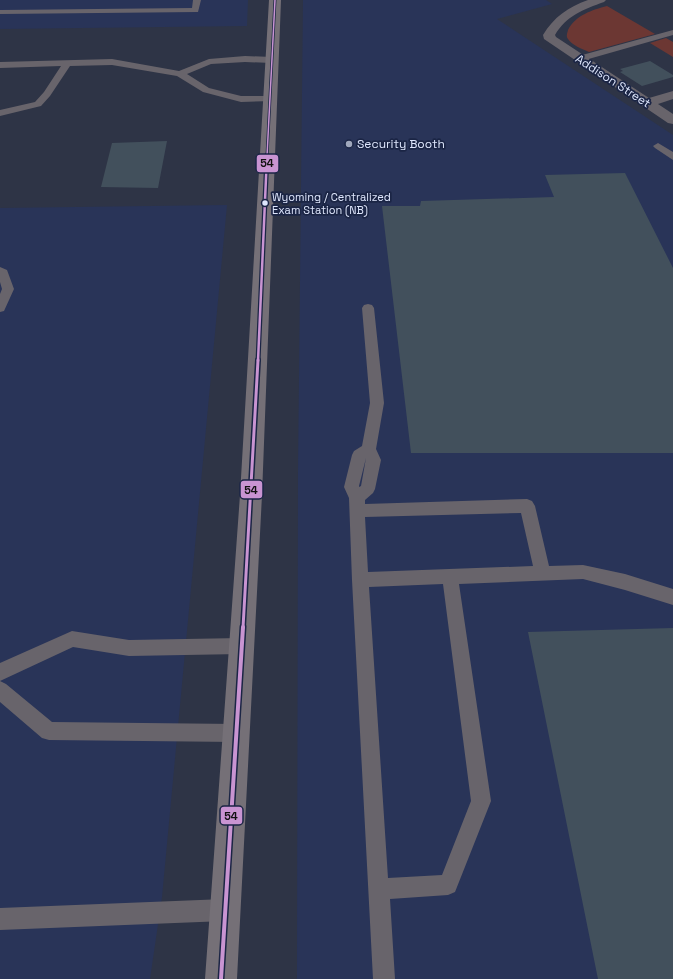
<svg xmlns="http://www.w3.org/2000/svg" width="673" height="979" viewBox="0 0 673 979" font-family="'Space Grotesk',sans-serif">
<rect width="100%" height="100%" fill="#2e3446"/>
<path fill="#293458" d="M0,0H248L247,26L0,29Z
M303,0H546L552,4L497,19L673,135V979H297L298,470Z
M227,205L162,897L150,979H0V208Z"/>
<path fill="#6c3733" d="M607,6L655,34L589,52C582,49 572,45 568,39C566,36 567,34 568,30C576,15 592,10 607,6Z
M666,38L673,42V57L650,43Z"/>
<path fill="#42505c" d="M650,61L673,75V77L642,86L620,72L623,71L620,69Z
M167,141L158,188L101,187L112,143Z
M625,173L673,268V453H411L382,206H420L421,201L554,197L545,175Z
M673,628V979H598L528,632Z"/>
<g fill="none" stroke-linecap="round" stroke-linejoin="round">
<path fill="#68646b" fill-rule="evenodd" d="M193,0H201L198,12L0,14V10L192,8Z
M673,30V35L578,62L574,59L575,57Z
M245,56L272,57L276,60L272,63L245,62L211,64L187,74L209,88L241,96H270L273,97L275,99L273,101L241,102L203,92L177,76L112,65L70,66L50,96L41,106L0,116V110L35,102L44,92L61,66L0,68V62L112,59L179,71L209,59Z
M658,143L673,152V160L655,148L653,146Z
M0,267L7,270L14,289L4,311L0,312V294L2,289L0,282Z
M368,304L372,305L374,308L384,403L376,449L381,460L375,489L373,493L365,500V504L527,499L532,501L535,506L549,566L583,565L625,574L673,589V605L625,590L583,579L459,584L491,801L455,892L448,895L390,899L395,979H373L352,580L349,498L344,487L352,455L354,451L362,446L370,403L362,308L364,305ZM366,458L361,486L359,487V486ZM521,513L533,566L368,572L365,517ZM443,584L471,801L442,875L388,878L369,587Z
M72,631L129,640L241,638L247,640L250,646L247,652L241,654L129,656L73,647L0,681V663Z
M0,681L6,684L52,722L236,724L243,726L245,733L243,740L236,742L49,740L42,738L0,702Z
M225,899L233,902L236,910L233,918L225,921L0,930V908Z"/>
<path fill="#68646b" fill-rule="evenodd" d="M588,0H606L604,2C584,9 566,16 555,35L556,37L649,98L673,91V99L658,104L673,114V124L668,123L544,39L543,35C554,17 568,7 588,0Z"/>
<path fill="#757077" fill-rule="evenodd" d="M269,0H281L262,495L237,979H205L240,495Z"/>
<g stroke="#1b2545" stroke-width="3">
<path id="bus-1-far3" d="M267,156L275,0"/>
</g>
<g stroke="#1b2545" stroke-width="5">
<path id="bus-1-far2" d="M258,361L267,155"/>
</g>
<g stroke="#1b2545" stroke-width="6">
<path id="bus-1-far1" d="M243,628L258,360"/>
</g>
<g stroke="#1b2545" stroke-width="7">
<path id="bus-1" d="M221,979L243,627"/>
</g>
<use href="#bus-1-far3" stroke="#c994d2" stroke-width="1.5"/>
<use href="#bus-1-far2" stroke="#c994d2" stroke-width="2.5"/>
<use href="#bus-1-far1" stroke="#c994d2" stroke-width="3"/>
<use href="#bus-1" stroke="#c994d2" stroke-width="4"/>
</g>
<circle fill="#a0a8bc" stroke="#1b2545" stroke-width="1.5" cx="349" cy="144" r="4"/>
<circle fill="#dee6fc" stroke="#1b2545" stroke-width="1.5" cx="265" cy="203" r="3.5"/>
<g text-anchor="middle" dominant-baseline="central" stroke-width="3.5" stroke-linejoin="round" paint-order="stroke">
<g font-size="11" fill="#dee6fc" stroke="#1b2545" text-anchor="start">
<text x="272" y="197">Wyoming / Centralized<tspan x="272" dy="13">Exam Station (NB)</tspan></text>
</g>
<g font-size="12" fill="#dee6fc" stroke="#1b2545">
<text transform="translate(613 81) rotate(33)">Addison Street</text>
</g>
<g font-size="12" fill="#dee6fc" stroke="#1b2545" text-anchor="start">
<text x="357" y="144">Security Booth</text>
</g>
</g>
<g stroke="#1b2545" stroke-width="1.5">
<rect x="256" y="154" width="23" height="19" rx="4" fill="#c994d2"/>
<rect x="240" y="480" width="23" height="19" rx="4" fill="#c994d2"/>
<rect x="220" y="806" width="23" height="19" rx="4" fill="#c994d2"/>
</g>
<g font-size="11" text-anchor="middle" font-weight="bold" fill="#111">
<text x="267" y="167">54</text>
<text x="251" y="494">54</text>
<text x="231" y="820">54</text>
</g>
</svg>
